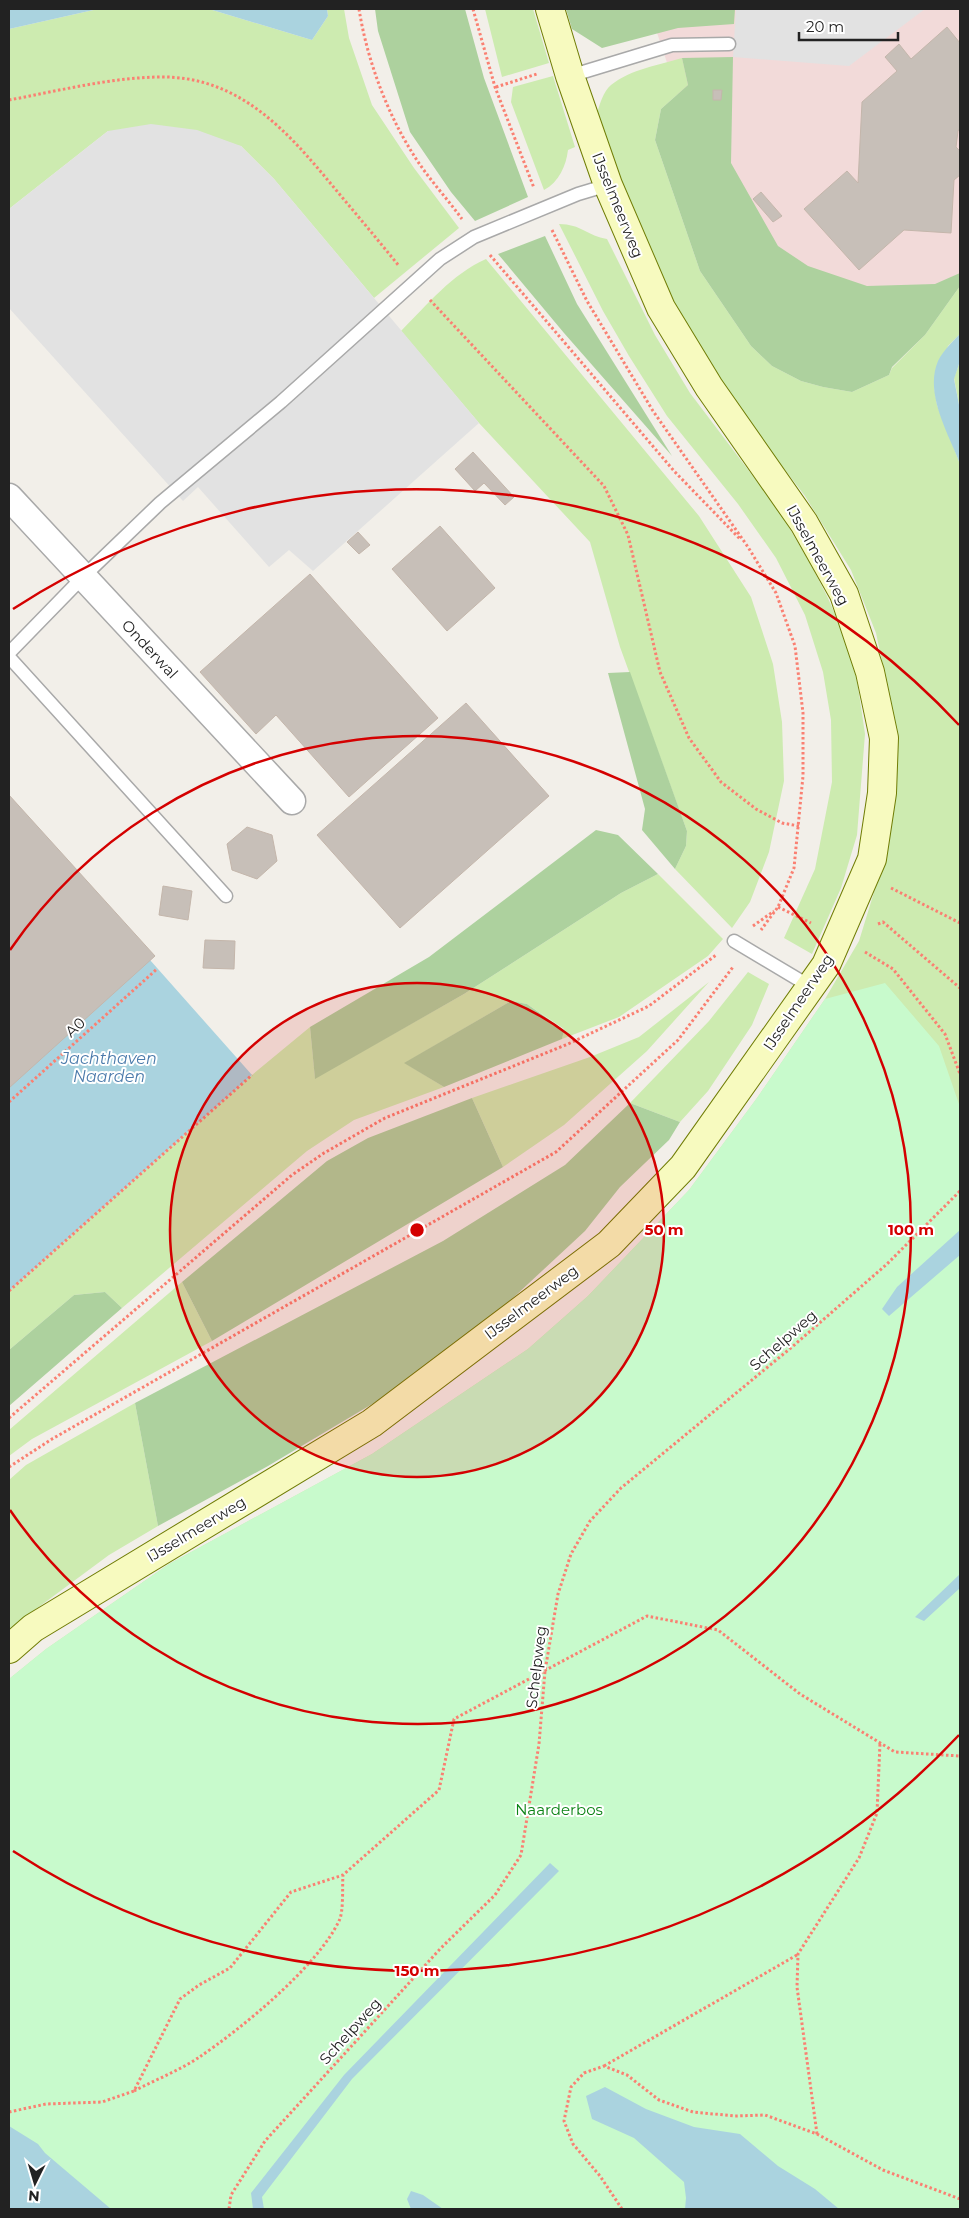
<svg xmlns="http://www.w3.org/2000/svg" width="969" height="2218" viewBox="0 0 969 2218" font-family="Montserrat,sans-serif">
<rect width="100%" height="100%" fill="#f2efe9"/>
<path fill="#f2dad9" d="M649,9H960V290L914,306L735,265Z"/>
<path fill="#cdebb0" d="M98,9H209L312,40L328,16L327,9H344L349,38L372,105L414,168L459,228L374,298L274,179L241,146L108,131L9,209V29Z
M485,9H533L549,63L502,77Z
M682,58L688,85L661,109L655,140L700,271L751,346L772,366L801,381L823,387L852,392L889,375L892,368L925,335L960,286V334L948,346L934,386L937,405L960,464V1149L618,1304L9,1679L46,1649L169,1564L372,1454L528,1349L588,1296L689,1190L757,1098L825,999L859,941L879,876L894,756L891,703L876,633L851,570L805,496L745,418L705,358L668,293L635,224L597,113C600,104 603,92 611,85C631,69 659,65 682,58Z
M553,76L575,147L568,150C566,166 559,182 544,190L511,102L513,87Z
M559,224C581,224 588,236 607,239L655,335L690,393L780,512L811,565L827,596L842,630L857,680L865,734L857,835L841,888L812,954L784,938L815,869L832,782L831,720L823,672L805,615L776,558L738,504L667,416L629,356L603,311Z
M486,259L699,516L751,597L773,664L782,722L784,781L769,852L750,902L732,928L675,869L686,846L687,831L620,647L590,542L479,423L401,331C427,305 452,274 486,259Z
M960,361V410L954,378Z
M658,874L723,939L708,956L619,1017L562,1039L564,1029L527,1004L511,1001L405,1063L444,1087L354,1120L307,1151L122,1308L105,1292L74,1295L9,1350V1291L252,1075L310,1027L315,1078L464,994L621,893Z
M748,972L769,984L752,1025L708,1091L680,1122L630,1103L709,1021Z
M709,982L647,1051L564,1125L503,1167L472,1098L590,1057L639,1037Z
M182,1282L212,1341L32,1439L9,1456V1430Z
M135,1403L158,1526L109,1555L9,1629V1480L26,1465Z"/>
<path fill="#add19e" d="M375,9H465L484,78L528,197L475,221L451,192L410,132L378,31Z
M566,9H735L734,24L678,28L602,48L572,29Z
M733,57L731,163L778,246L808,266L867,286L935,284L960,273V286L925,335L892,367L889,375L852,392L823,387L801,381L772,366L751,346L700,271L655,140L661,109L688,85L682,58Z
M545,236L577,304L672,456L564,333L498,254Z
M630,672L687,831L686,846L675,869L642,830L645,809L608,673Z
M596,830L618,835L658,874L621,893L464,994L315,1079L310,1027L429,957Z
M511,1001L527,1004L564,1030L562,1039L444,1087L404,1063Z
M472,1098L503,1167L212,1341L182,1282L327,1161L368,1138Z
M630,1103L680,1122L669,1140L620,1187L585,1231L514,1297L473,1331L384,1397L268,1466L158,1526L135,1403L443,1241L565,1165Z
M105,1292L122,1308L9,1406V1350L74,1295Z"/>
<path fill="#c8facc" d="M885,983L939,1046L960,1107V2209H9V1679L46,1649L169,1564L372,1454L528,1349L588,1296L689,1190L757,1098L825,999Z"/>
<path fill="#e2e2e2" d="M736,9H925L849,66L733,57Z
M151,124L197,130L241,146L274,179L479,423L313,571L289,550L269,567L198,487L183,501L9,308V209L108,131Z"/>
<path fill="#aad3df" d="M9,9H131H98L9,29Z
M209,9H327L328,16L312,40Z
M960,334V361L954,379L960,410V464C949,434 924,394 938,361C943,351 952,342 960,334Z
M9,801L252,1075L9,1291Z
M960,1230V1255L889,1316L882,1309L897,1287Z
M960,1574V1588L924,1621L915,1617Z
M550,1863L559,1871L352,2079L262,2197L264,2209H253L251,2193L344,2075Z
M605,2087L646,2109L694,2127L740,2134L778,2166L815,2189L839,2209H685L686,2198L684,2182L634,2138L592,2119L586,2096Z
M9,2126L38,2144L45,2153L111,2209H9Z
M411,2191L423,2195L443,2209H411L407,2199Z"/>
<path fill="#c7bfb8" stroke="#c4b6ab" d="M947,27L960,43V128L958,131L956,147L960,151V175L954,180L951,233L904,230L859,270L804,209L847,171L858,183L862,102L897,71L885,57L899,44L911,59Z
M713,90H722L721,100H713Z
M761,192L782,216L773,222L753,199Z
M473,452L514,497L505,505L484,483L475,491L455,469Z
M440,526L495,588L447,631L392,569Z
M358,532L370,545L359,554L347,542Z
M310,574L438,718L349,797L276,715L256,734L200,672Z
M466,703L549,796L400,928L317,835Z
M9,795L155,956L9,1088Z
M247,827L272,835L277,861L257,879L232,870L227,844Z
M163,886L192,891L188,920L159,915Z
M205,940L235,941L234,969L203,968Z"/>
<g fill="none" stroke-linecap="round" stroke-linejoin="round">
<g stroke="#a9a9a9" stroke-width="15">
<path id="lane" d="M570,76L672,45L729,44
M9,653L83,577L160,503L281,402L440,259L474,237L578,194L608,185
M9,657L226,896
M734,941L811,987"/>
</g>
<g stroke="#a9a9a9" stroke-width="29">
<path id="street" d="M9,497L292,801"/>
</g>
<g stroke="#707d05" stroke-width="30">
<path id="secondary" d="M9,1649L33,1628L372,1423L609,1244L683,1167L826,965L872,859L882,793L884,738L870,672L844,594L804,523L709,387L661,308L608,185L570,76L550,9"/>
</g>
<path stroke="#fa8072" stroke-width="3" stroke-dasharray="2.5 2.5" stroke-linecap="butt" d="M359,9C367,59 386,111 413,154C427,177 446,197 462,219
M473,9L495,87L534,188
M496,87L537,74
M9,100C58,91 108,78 158,77C240,75 289,133 336,190C357,215 378,240 399,266
M552,230L587,301L653,411L748,547L776,593L795,646L803,713V776L794,868L778,907L761,930
M490,255L674,471L740,539
M430,300L604,486L628,535L660,672L689,738L721,782L756,809L782,823L799,826
M891,888L960,923
M778,907L811,923
M878,924L883,922L960,988
M753,926L774,911
M865,952L893,969L945,1034L960,1074
M9,1102L157,969
M9,1291L252,1075
M9,1418L292,1175L324,1153L385,1118L568,1044L649,1006L716,955
M9,1467L52,1439L556,1152L678,1040L733,967
M604,2066L797,1955
M134,2091C155,2080 178,2071 198,2058C241,2029 317,1967 339,1921C344,1911 342,1887 343,1875
M9,2112L46,2104L102,2102L134,2091L180,1999L199,1985L230,1968L291,1892L343,1875L439,1790L454,1719L647,1616L718,1630L800,1694L895,1752L960,1756
M817,2134L797,1987L798,1954L859,1858L877,1813L880,1743
M229,2209L231,2195L265,2141L440,1949L495,1895L521,1855L539,1744L545,1671L558,1594L571,1554L590,1521L621,1488L792,1347L887,1264L960,1191
M622,2209L600,2176L573,2144L564,2121L571,2087L584,2073L604,2066L627,2075L659,2100L693,2112L735,2116L765,2115L817,2134L883,2170L960,2199"/>
<use href="#lane" stroke="#fff" stroke-width="12"/>
<use href="#street" stroke="#fff" stroke-width="26"/>
<use href="#secondary" stroke="#f7fabf" stroke-width="28"/>
</g>
<circle cx="417" cy="1230" r="247" fill="#d40000" fill-opacity=".12"/>
<g fill="none" stroke="#d40000" stroke-width="2.5">
<circle cx="417" cy="1230" r="247"/>
<path d="M10 950A494 494 0 1 1 10 1510"/>
<path d="M959 1735A741 741 0 0 1 13 1851M13 609A741 741 0 0 1 959 725"/>
</g>
<g text-anchor="middle" dominant-baseline="central" stroke-width="4" stroke-linejoin="round" paint-order="stroke">
<g font-size="15" fill="#222" stroke="#fff">
<text transform="translate(618 205) rotate(68)">IJsselmeerweg</text>
<text transform="translate(818 555) rotate(61)">IJsselmeerweg</text>
<text transform="translate(150 649) rotate(47)">Onderwal</text>
<text transform="translate(798 1002) rotate(-56)">IJsselmeerweg</text>
<text transform="translate(75 1027) rotate(-42)">A0</text>
<text transform="translate(531 1302) rotate(-37)">IJsselmeerweg</text>
<text transform="translate(783 1340) rotate(-41)">Schelpweg</text>
<text transform="translate(196 1529) rotate(-31)">IJsselmeerweg</text>
<text transform="translate(536 1667) rotate(-83)">Schelpweg</text>
<text transform="translate(350 2031) rotate(-48)">Schelpweg</text>
</g>
<g font-size="15" fill="#0c8416" stroke="#fff">
<text x="559" y="1809">Naarderbos</text>
</g>
<g font-size="16" font-style="italic" fill="#4a7aab" stroke="#fff">
<text x="109" y="1058">Jachthaven<tspan x="109" dy="18">Naarden</tspan></text>
</g>
</g>
<circle cx="417" cy="1230" r="8" fill="#d40000" stroke="#fff" stroke-width="2.5"/>
<g font-size="15" text-anchor="middle" font-weight="bold" fill="#d40000" stroke="#fff" stroke-width="4" stroke-linejoin="round" paint-order="stroke">
<text x="664" y="1235">50 m</text>
<text x="911" y="1235">100 m</text>
<text x="417" y="1976">150 m</text>
</g>
<rect width="969" height="2218" fill="none" stroke="#222222" stroke-width="20"/>
<g transform="translate(35 2183) rotate(185)" stroke="#ffffff" stroke-width="4" paint-order="stroke">
<path d="M0-4L9 19L0 12L-9 19Z" fill="#222222"/>
<text y="-8" font-size="14" font-weight="bold" text-anchor="middle" fill="#222222">N</text>
</g>
<path d="M799 32v8h99v-8" fill="none" stroke="#222222" stroke-width="2.5"/>
<text x="806" y="32" font-size="15" fill="#222222" stroke="#ffffff" stroke-width="4" paint-order="stroke">20 m</text>
</svg>
